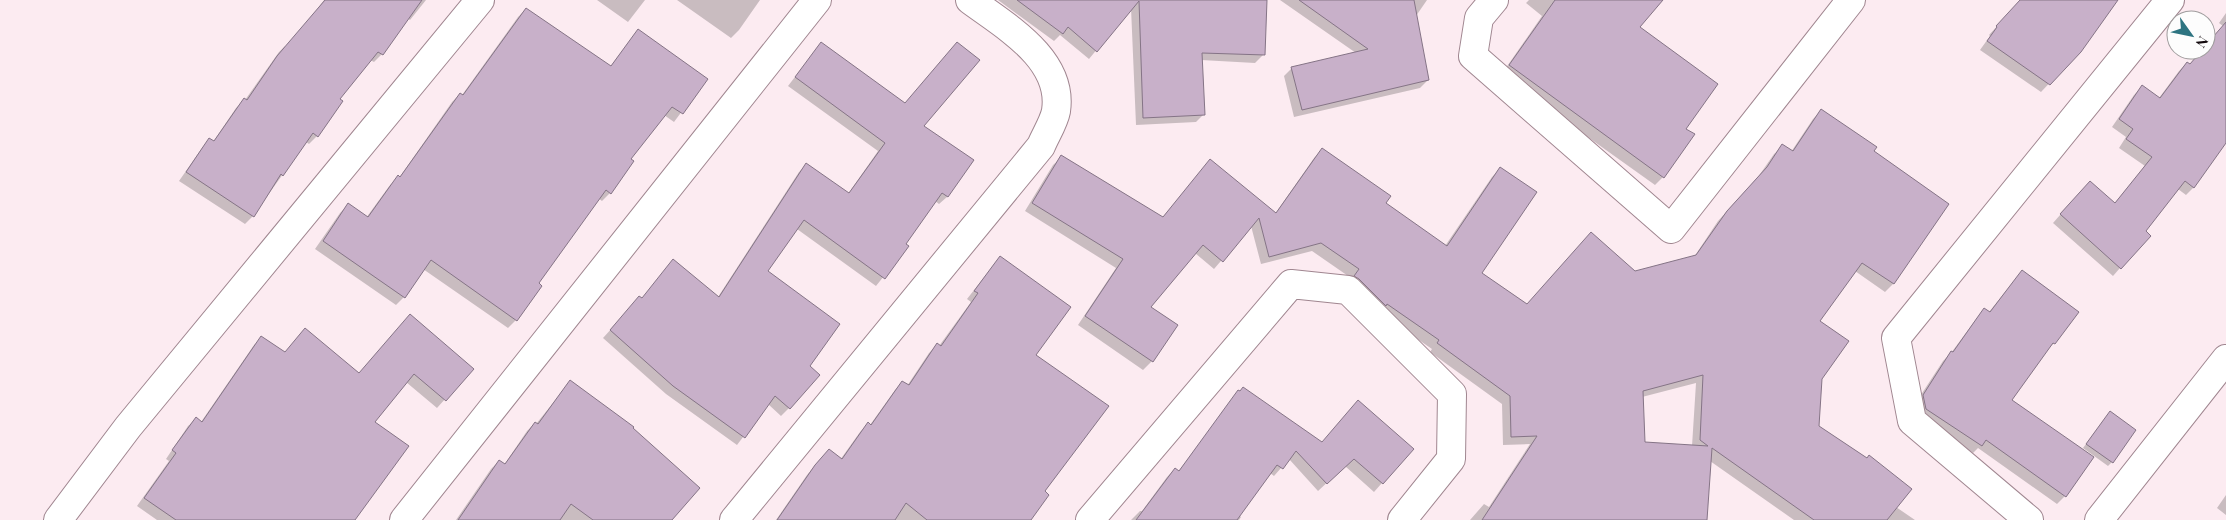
<svg xmlns="http://www.w3.org/2000/svg" width="2226" height="520" viewBox="0 0 2226 520" font-family="'Playfair Display',serif">
<rect width="100%" height="100%" fill="#fcebf1"/>
<path fill="#0003" fill-rule="evenodd" d="M324,0H426L410,20L407,18L382,54L374,62L370,60L338,99L317,136L309,144L306,142L253,216L245,224L179,181L202,148L210,140L213,142L236,108L245,100L279,52L285,46L283,56Z
M597,0H645L628,22Z
M677,0H760L739,30L731,38Z
M998,0H1266L1263,55L1255,63L1201,60L1204,114L1196,122L1136,125L1131,8L1089,59L1060,35L1054,41Z
M1280,0H1427L1416,16L1428,80L1420,88L1294,117L1284,76L1292,68L1356,53Z
M1529,0H1662L1638,28L1685,129L1663,177L1655,185L1501,75L1542,16L1526,3Z
M2021,0H2116L2080,51L2041,92L1980,50L1990,36L1989,35Z
M526,9L610,67L638,30L706,79L674,122L664,115L630,159L610,193L602,201L598,198L537,284L516,320L508,328L423,269L404,297L396,305L315,249L340,213L348,205L366,218L390,185L399,178L452,102L460,94L462,95L518,17Z
M2226,13V135L2194,187L2186,195L2178,189L2144,231L2120,268L2113,276L2053,223L2082,190L2114,204L2145,166L2119,148L2126,137L2112,127L2134,95L2142,87L2159,98L2179,71L2187,63L2189,65L2203,50H2206V46L2223,26L2219,23Z
M821,43L922,126L972,161L947,197L939,204L935,201L904,244L908,246L876,286L797,229L766,272L808,367L789,408L781,416L768,404L737,445L666,394L603,338L632,306L641,299L718,297L799,172L807,164L848,194L878,151L788,86Z
M1821,111L1872,152L1947,205L1893,284L1885,292L1855,271L1818,321L1821,378L1818,426L1896,507L1915,520H1794L1710,461L1705,520H1470L1484,504L1489,507L1530,444L1503,445L1502,404L1430,352L1432,349L1378,312L1351,278L1312,251L1261,264L1251,226L1214,269L1195,253L1150,308L1176,326L1152,361L1143,370L1078,325L1116,268L1025,211L1053,165L1062,157L1162,218L1210,161L1275,214L1314,158L1322,150L1384,203L1445,246L1492,177L1500,169L1480,273L1527,305L1694,257L1718,221L1758,177L1774,154L1783,146L1791,152L1813,119ZM1696,383L1692,446L1644,443L1642,397Z
M1000,257L1034,355L1043,492L1030,520H776L807,475L821,458L840,460L860,432L868,424L870,425L895,390L903,382L907,386L929,353L937,345L939,346L971,302L967,299Z
M2022,271L2054,343L2046,351L2011,401L2065,496L2057,504L1978,448L1973,453L1918,417L1915,404L1943,361L1951,353L1977,318L1985,309L1989,312Z
M262,338L285,353L359,374L472,369L437,408L406,382L373,422L354,520H157L137,506L169,461L166,459L188,426L196,419L201,422L254,345Z
M570,382L632,428L671,520H456L491,469L499,461L504,465L527,431L535,423L536,424Z
M1239,392L1321,443L1412,449L1374,492L1345,466L1318,491L1289,459L1274,476L1270,473L1239,515L1241,517L1239,520H1131L1140,511H1142L1167,477L1175,469L1178,472Z
M2106,417L2112,462L2108,466L2083,448Z
M2226,495V515L2217,508Z"/>
<path fill="#c8b0c9" stroke="#857486" fill-rule="evenodd" d="M325,0H422L383,55L378,52L340,99L343,101L318,137L313,133L283,176L281,174L254,217L186,172L209,138L214,141L244,98L247,100L277,56Z
M1017,0H1267L1265,55L1202,53L1205,115L1143,118L1139,1L1097,52L1068,27L1063,34Z
M1299,0H1414L1429,80L1302,110L1291,67L1368,49Z
M1555,0H1663L1640,27L1718,84L1686,129L1695,134L1664,178L1509,65Z
M2020,0H2118L2081,52L2050,85L1987,41L1997,27L1996,26Z
M526,8L611,66L638,29L708,79L683,114L672,107L631,159L634,161L611,194L606,190L539,283L542,286L517,321L431,260L405,298L323,241L348,203L368,217L398,175L400,177L460,93L463,95Z
M2226,22V143L2194,188L2185,181L2146,231L2151,236L2121,269L2060,214L2090,181L2115,203L2152,157L2126,139L2133,129L2119,119L2142,85L2160,98L2187,62L2190,64L2202,50H2206V45Z
M821,42L905,103L957,42L980,60L924,126L974,160L948,197L942,193L906,244L909,246L885,279L804,220L768,271L840,324L810,366L820,375L790,409L775,396L745,438L673,386L610,330L639,296L642,298L673,259L719,297L806,163L849,193L885,143L795,77Z
M1821,109L1877,147L1874,151L1949,204L1894,284L1862,263L1820,321L1849,341L1822,379L1819,426L1867,458L1869,455L1912,489L1887,520H1814L1712,448L1707,520H1482L1537,436L1511,437L1510,396L1437,343L1439,340L1387,304L1386,306L1359,279L1354,276L1359,269L1321,243L1269,257L1259,218L1223,262L1203,245L1151,307L1178,325L1153,362L1085,316L1123,259L1032,203L1061,155L1163,217L1210,159L1276,213L1322,148L1391,196L1386,203L1447,246L1500,167L1537,192L1482,273L1527,304L1591,232L1635,271L1696,255L1727,211L1767,167L1782,144L1793,151ZM1703,375L1700,440L1708,446L1645,442L1643,391Z
M1000,256L1071,307L1036,355L1109,406L1045,491L1049,495L1031,520H927L906,503L895,520H777L815,465L829,449L842,459L868,422L871,425L902,381L909,385L937,343L941,346L978,293L974,291Z
M2022,270L2079,312L2055,344L2053,343L2012,400L2094,457L2066,497L1986,440L1982,446L1926,409L1923,395L1951,351L1953,352L1984,308L1990,312Z
M410,314L474,369L446,401L414,374L375,422L409,446L355,520H176L144,498L176,453L172,450L196,417L202,422L261,336L285,352L305,328L359,373Z
M570,380L634,427L633,428L700,488L672,520H593L571,504L560,520H458L499,460L505,464L535,422L538,424Z
M1243,387L1322,442L1358,400L1414,449L1383,484L1354,459L1327,484L1296,451L1283,469L1277,465L1237,520H1136L1175,468L1179,471L1238,390L1240,391Z
M2110,411L2136,430L2113,463L2086,444Z"/>
<g fill="none" stroke-linecap="round" stroke-linejoin="round">
<g stroke="#a08690" stroke-width="30">
<path id="minor" d="M1494,0L1479,18L1473,56L1671,229L1851,0
M58,520L128,427L480,0
M404,520L817,0
M734,520L1041,146C1045,136 1054,122 1056,111C1064,59 1005,26 970,0
M1090,520L1291,284L1348,290L1452,394L1451,459L1402,520
M2029,520L1912,421L1896,338L2170,0
M2099,520L2226,359"/>
</g>
<use href="#minor" stroke="#fff" stroke-width="28"/>
</g>
<g transform="translate(2191 35) rotate(123)"><circle r="24" fill="#fdfdfd" stroke="#9f9c9d"/>
<path d="M0-4L9 19L0 12L-9 19Z" fill="#2e7481"/>
<text y="-8" font-size="14" font-weight="bold" text-anchor="middle" fill="#130a0e">N</text>
</g>
</svg>
